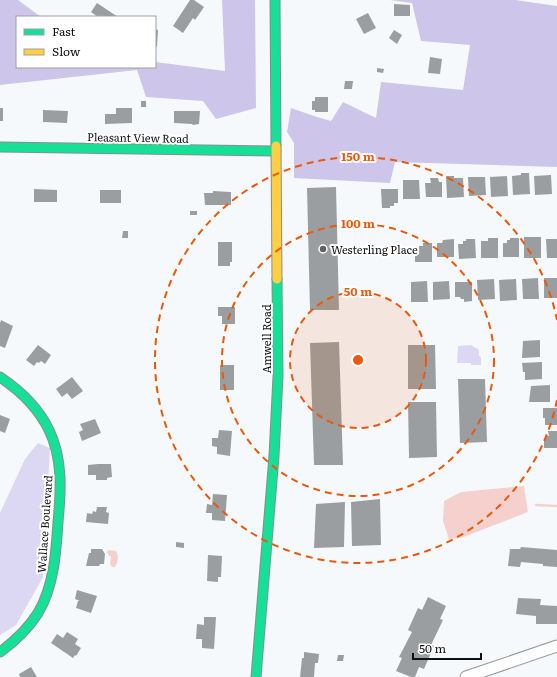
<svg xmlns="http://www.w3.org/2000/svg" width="557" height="677" viewBox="0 0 557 677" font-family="Literata,serif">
<rect width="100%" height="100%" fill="#f6f9fc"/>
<path fill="#dcd7f2" d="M471,345L479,350V356L481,357V365H471V363H457L458,346Z
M38,443L50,448L43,577L16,625L0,635V513L25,459Z"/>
<path fill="#cec5ea" d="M0,0H18L41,17H17V67H155V62L225,71L222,0H255L256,108L216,119L203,101L146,97L137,70L0,85Z
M390,0H515L557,6V167L395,162L390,183L294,178V143L287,132L291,108L317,117L331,121L343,102L376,118L381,82L463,90L470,45L421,41L412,3Z"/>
<path fill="#f6d0cc" d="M524,486L528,512L461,538L449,539L443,521L444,501L461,492Z
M109,550L116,551C119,554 118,564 115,567H112L110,564L111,556H109L107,552Z"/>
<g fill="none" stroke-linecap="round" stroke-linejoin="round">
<path stroke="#f6d0cc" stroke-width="2.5" d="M536,505L557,506"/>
</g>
<path fill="#9b9ea0" d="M190,0H194L204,7L195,20L193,18L183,33L173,26Z
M97,3L118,17H98L91,12Z
M394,4L410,5V16H394Z
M368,13L376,28L364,34L356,19Z
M155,29L158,30L157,47L155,46Z
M394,30L402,35L397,44L389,38Z
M430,57L442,59L440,74L428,73Z
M377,68L384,69L383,73L377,72Z
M345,81H353L352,89H344Z
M315,97H328V112H315V110H312V101H315Z
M141,101H146V107H141Z
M0,108H3V121H0Z
M116,108H132V123L105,124V114H116Z
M43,110L68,111L67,123L43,122Z
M174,111H200L199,124L193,125L192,124L174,123Z
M521,173H529L530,194L513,195L512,176L521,175Z
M551,175L552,194L535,195L534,176Z
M446,176H454V178H463L464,197L447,198Z
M507,176L508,196L491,197L490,177Z
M468,177H485L486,195L469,196Z
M430,178H438L439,182H442V197H426L425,183H431Z
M403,180H419L420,199H403Z
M336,187L339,310H310L307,188Z
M34,189L57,190V202H34Z
M381,189H398V203H394V206H390V208H382Z
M100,190H121V203H100Z
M213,191L231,192V205H205L204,193H213Z
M190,211H197V215H190Z
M123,231H128V238H122Z
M524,237H541V258H524Z
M488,238H498V258H481V241H488Z
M510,238H519V257H503V243H507V240H510Z
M454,239V257H437V243H442L443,240Z
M466,239H475L476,258L459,259L458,244H463V241H466Z
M546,239H557V258H547Z
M218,242H232V262H230V266H218Z
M423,243H432V262H415V248H419V246H423Z
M538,278L539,299H523L522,279Z
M544,278H557V298H544Z
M494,279L495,299L478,300L477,280Z
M516,279L517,300L500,301L499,280Z
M427,281L428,302H411V282Z
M449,281L450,299L433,300V282Z
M455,282H472V301L464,302V299H461L460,297H455Z
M218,307H235V324H222V316H218Z
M1,320L13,326L5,348L0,346V323Z
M540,340V357L522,358L523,341Z
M339,342L343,465H314L310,343Z
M38,345L51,355L45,364L41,361L39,363L37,362L34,366L26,360Z
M408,345H435L436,389H408Z
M542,362V379L525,380V372H523L522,363Z
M220,365H234V390H220Z
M72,377L83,391L72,399L67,393L62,397L56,389Z
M458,379H485L487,442L460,443Z
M550,385V402H529L531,386Z
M408,402H436L437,457L409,458Z
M543,408H557V425H545V418H543Z
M0,415L10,419L5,433L0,431Z
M95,419L101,433L82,441L79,432L83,430L80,424Z
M219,430L232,431L230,456L217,454V447L212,446V438H218Z
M548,431H557V448H544V439H546V436H549Z
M98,464H111L112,477L107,478V480H96V475H88V465Z
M213,494L227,495L225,521L212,520V513H206L207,504L212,505Z
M380,499L381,545L352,546L351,502Z
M345,502L344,547L314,548L316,504Z
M97,507H107L106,512L109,513L108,524L86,522L87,513L92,514L93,511L96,512Z
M176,542L184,543V548L176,547Z
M521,547L557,550V567L543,566V564L521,562L520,567L508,566L510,549H520Z
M91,549H102L105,554L104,564H100L99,566H86L89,553H91Z
M208,555L222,556L221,577H218V582L207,581Z
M77,590L97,596L91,613L76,608L78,601H80L75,599Z
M428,597L446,606L440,619L443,620L431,645L434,646L424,669L419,667L415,677H411L396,671L402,658L399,657L412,632L408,630L418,608L422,610Z
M518,598L541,599L540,605L557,606V624H536V616L516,614Z
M204,617H216L214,649L202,648V639H196L197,624L204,625Z
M67,632L78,639L75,644L81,648L76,656L75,655L73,658L51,643L57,634L63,638Z
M304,652L319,654L318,663H315L314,677H300L302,658H304Z
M338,655H344L343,661H337Z
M31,667L37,677H20L19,674Z"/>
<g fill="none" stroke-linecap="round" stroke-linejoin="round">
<g stroke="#949596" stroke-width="13">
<path id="street" d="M466,677L557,646"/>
</g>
<g stroke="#8a8c8d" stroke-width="11">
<path id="fast" d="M275,0L276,146
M0,147L276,151
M0,377C21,391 38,407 49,430C63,459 61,491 58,522C56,553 54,586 38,613C28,629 15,641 0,652
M256,677L274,456L278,376L277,279"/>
</g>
<g stroke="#8a8c8d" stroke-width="11">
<path id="slow" d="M276,146L277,279"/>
</g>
<use href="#street" stroke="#fefeff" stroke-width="11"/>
<use href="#fast" stroke="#16e098" stroke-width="9"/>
<use href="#slow" stroke="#ffcf43" stroke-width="9"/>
</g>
<circle cx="358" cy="360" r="68" fill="#e8590c" fill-opacity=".12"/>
<g fill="none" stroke="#e8590c" stroke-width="2" stroke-dasharray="7 5">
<circle cx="358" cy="360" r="68"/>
<circle cx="358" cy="360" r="136"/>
<path d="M557 400A203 203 0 1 1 557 320"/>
</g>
<circle fill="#606263" stroke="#fff" stroke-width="1.5" cx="323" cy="249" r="4"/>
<g text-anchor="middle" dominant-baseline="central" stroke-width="4" stroke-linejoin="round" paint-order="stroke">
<g font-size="11" fill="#101010" stroke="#fff">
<text transform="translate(138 137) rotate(1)">Pleasant View Road</text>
<text transform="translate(266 339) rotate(-90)">Amwell Road</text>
<text transform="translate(44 524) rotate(-86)">Wallace Boulevard</text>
</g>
<g font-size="11" fill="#101010" stroke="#fff" text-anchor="start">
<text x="331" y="249">Westerling Place</text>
</g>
</g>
<circle cx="358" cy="360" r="6" fill="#e8590c" stroke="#fff" stroke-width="2"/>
<g font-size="12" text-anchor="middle" font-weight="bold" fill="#e8590c" stroke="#fff" stroke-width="4" stroke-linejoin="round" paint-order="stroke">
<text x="358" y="161">150 m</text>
<text x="358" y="228">100 m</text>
<text x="358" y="296">50 m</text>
</g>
<rect x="16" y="16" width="140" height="52" fill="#ffffff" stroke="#9f9f9f"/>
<rect x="24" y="29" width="20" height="6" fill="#16e098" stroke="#9f9f9f"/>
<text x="52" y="36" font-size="12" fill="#101010">Fast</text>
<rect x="24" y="49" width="20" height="6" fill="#ffcf43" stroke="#9f9f9f"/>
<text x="52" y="56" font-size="12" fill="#101010">Slow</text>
<path d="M413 653v6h68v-6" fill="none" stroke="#101010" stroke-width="2"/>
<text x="419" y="653" font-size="12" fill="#101010" stroke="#ffffff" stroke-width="3" paint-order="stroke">50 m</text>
</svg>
